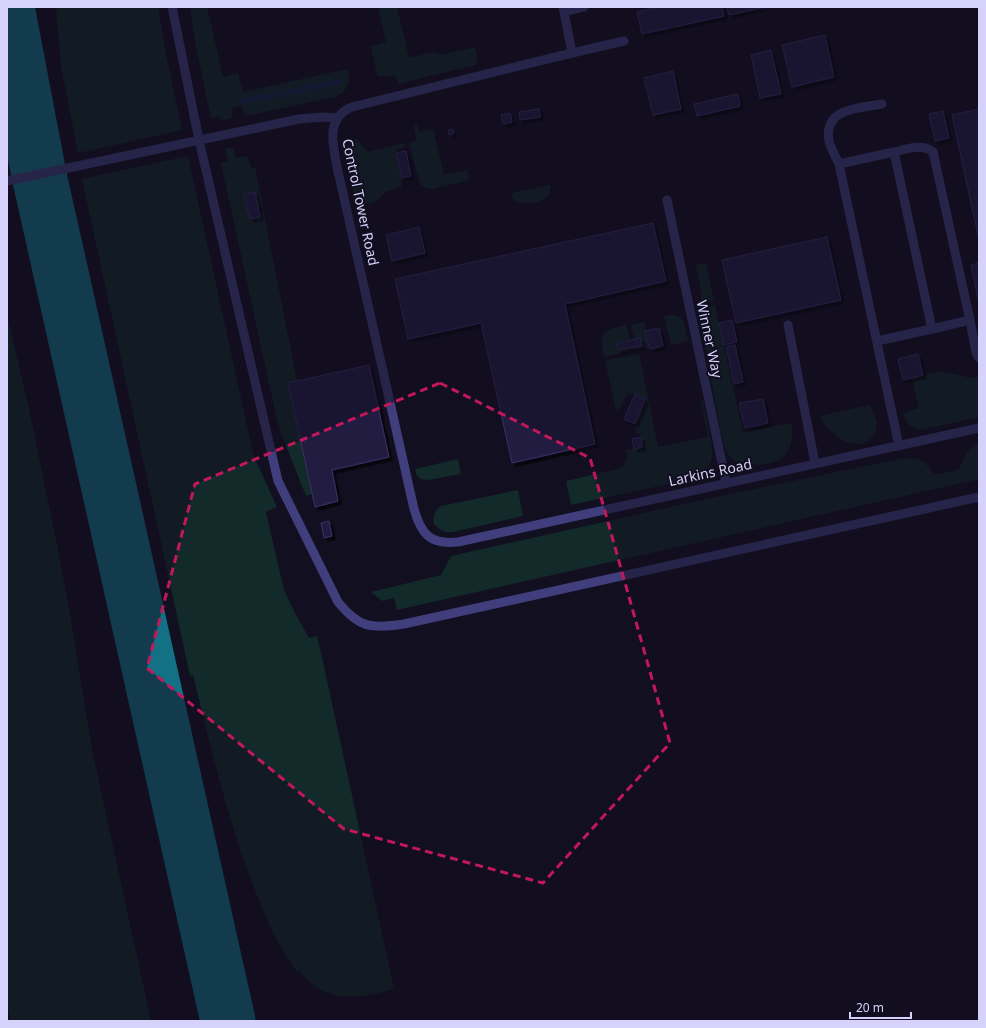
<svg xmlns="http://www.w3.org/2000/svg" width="986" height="1028" viewBox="0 0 986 1028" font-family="'Noto Sans',sans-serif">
<defs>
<filter id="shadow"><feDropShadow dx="3.5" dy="3.5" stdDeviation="0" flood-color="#0009"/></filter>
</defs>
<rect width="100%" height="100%" fill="#120f20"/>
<path fill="#122a29" d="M56,7H158L166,54L182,130L78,153L61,66Z
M190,7H207L223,77L238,73L243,92L348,69C351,81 347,93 335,97L245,116L242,105L231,108L233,118L221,121L220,116L211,118L196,47Z
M378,7H397L409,58L435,52L441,55L475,47L478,60L475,65L398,84L396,76H379L377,75L371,46L386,42Z
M417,125L419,132L433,129L444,175L467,170L469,180L432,189L426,188L420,184L409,143L417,141L414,126Z
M356,138L367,152L404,143L405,147L395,150L402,178L401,187L385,192L377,201L362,205L356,202L345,154Z
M233,147L235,158L248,156L251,168H255L263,206L258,207L259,211L263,210L297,381L288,383L312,494L306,496L284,441L277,420L221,163L228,161L225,149Z
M188,156L253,454L277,507L266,512L284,590L295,613L309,638L317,636L322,657L394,989C357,999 326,1004 299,971L297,972C274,941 260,904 247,869C224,805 209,740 193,675L190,676L82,179Z
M550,185V194C545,202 528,204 519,203L513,199L511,193Z
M706,263L714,301L701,304V290L696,265Z
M715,305L743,432L792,423C793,433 792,448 784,456C775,466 742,468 731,458C726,452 724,444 722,438L699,314V309Z
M7,315L29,409L58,550L69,609L92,750L151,1021H11L7,1003Z
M673,315L678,316L683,320L688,341L671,345L664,316Z
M644,322L649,347L604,357C599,331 603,331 626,325L630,340L617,343L618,350L641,346L640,338L634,339L631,325Z
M639,354L658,447L708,437L701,400H703C705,410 707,421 709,431C714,453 716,469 692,479L571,505L566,481L621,468L627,460L626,450L642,447L640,433H637L635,424L645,399L628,392L620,407L616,411L605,360Z
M941,371L971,378L979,377V417L920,430C909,427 907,423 903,413L919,408L912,378Z
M870,405C872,411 876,417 877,423C877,428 876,433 872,437C855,456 827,432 820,416Z
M979,441V479L397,610L394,598L382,601L371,592L441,575L451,556L716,497L900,459C917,457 925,459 934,475L958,470C964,458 968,448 979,441Z
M458,459L461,474L428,480L421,479L417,476L415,469Z
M518,490L523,516L453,532C444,533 440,530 434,524C432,517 435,510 441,506Z"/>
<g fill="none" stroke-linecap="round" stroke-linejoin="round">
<path stroke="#122746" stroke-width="6" d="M244,101L339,82"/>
<path stroke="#127184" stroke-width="55" d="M7,7L39,175L228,1021"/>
</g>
<path fill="#231c40" stroke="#3b306a" filter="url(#shadow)" d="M659,7H722L724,16L642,34L637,12Z
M727,7H765L729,15Z
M825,35L834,77L792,87L782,45Z
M771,50L781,94L760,98L751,55Z
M673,71L681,109L653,115L644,78Z
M738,94L740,106L697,116L694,104Z
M539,109L540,117L520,120L519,112Z
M979,109V240L952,115Z
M943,111L949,138L935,141L929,114Z
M510,113L512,122L503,124L501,115Z
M448 132a3 3 0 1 1 6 0a3 3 0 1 1-6 0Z
M406,151L411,176L402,178L396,153Z
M255,192L260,217L250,219L244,195Z
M653,223L666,281L565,304L595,444L512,463L481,323L408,339L395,279Z
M419,227L425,253L392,261L386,235Z
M827,237L841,300L736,323L722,260Z
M979,263V303L971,265Z
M732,320L737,342L724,345L719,323Z
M659,328L663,346L650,349L645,331Z
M640,338L642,346L618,350L617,343Z
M735,345L743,382L734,384L726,347Z
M918,354L923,375L903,380L898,359Z
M369,365L389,457L332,470L338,501L315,507L288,383Z
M635,394L645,399L635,424L624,419Z
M763,399L768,423L745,428L739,403Z
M641,437L642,447L634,449L632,439Z
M329,521L332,536L324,538L321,523Z"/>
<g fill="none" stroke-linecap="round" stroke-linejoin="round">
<path stroke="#403e7c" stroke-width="9" d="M172,7L199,140L278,481L338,602C359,628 371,629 404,624L979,497
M563,7L572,53
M564,12L584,7
M624,41L572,53L352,107C325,118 333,144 337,167L414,509C421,534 430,545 458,542L979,428
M882,104C859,108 823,108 829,141C831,149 836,157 839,164L899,446
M894,152C907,149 922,143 933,152L970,320
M839,164L894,152L932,329L877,341
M7,181L299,119L324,117L337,118
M667,200L726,482
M788,325L815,463
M932,329L970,320L976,353L979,358"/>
</g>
<path d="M0 0H986V1028H0ZM440,383L590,458L670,743L543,883L344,829L147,668L195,484Z" fill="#120f20" fill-opacity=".55" fill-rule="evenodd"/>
<path fill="none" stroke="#c2185b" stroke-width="3" stroke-dasharray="8 5" stroke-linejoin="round" d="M440,383L590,458L670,743L543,883L344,829L147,668L195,484Z"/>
<g text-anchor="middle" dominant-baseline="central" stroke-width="4" stroke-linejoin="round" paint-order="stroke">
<g font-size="14" fill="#d6d2fb" stroke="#120f20">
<text transform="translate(361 202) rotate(78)">Control Tower Road</text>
<text transform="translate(710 339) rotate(78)">Winner Way</text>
<text transform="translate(710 472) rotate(-12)">Larkins Road</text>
</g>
</g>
<rect width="986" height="1028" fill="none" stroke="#d6d2fb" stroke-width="16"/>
<path d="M850 1012v6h61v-6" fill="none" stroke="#d6d2fb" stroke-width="2"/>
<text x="856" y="1012" font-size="12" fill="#d6d2fb" stroke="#120f20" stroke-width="3" paint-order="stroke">20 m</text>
</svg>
